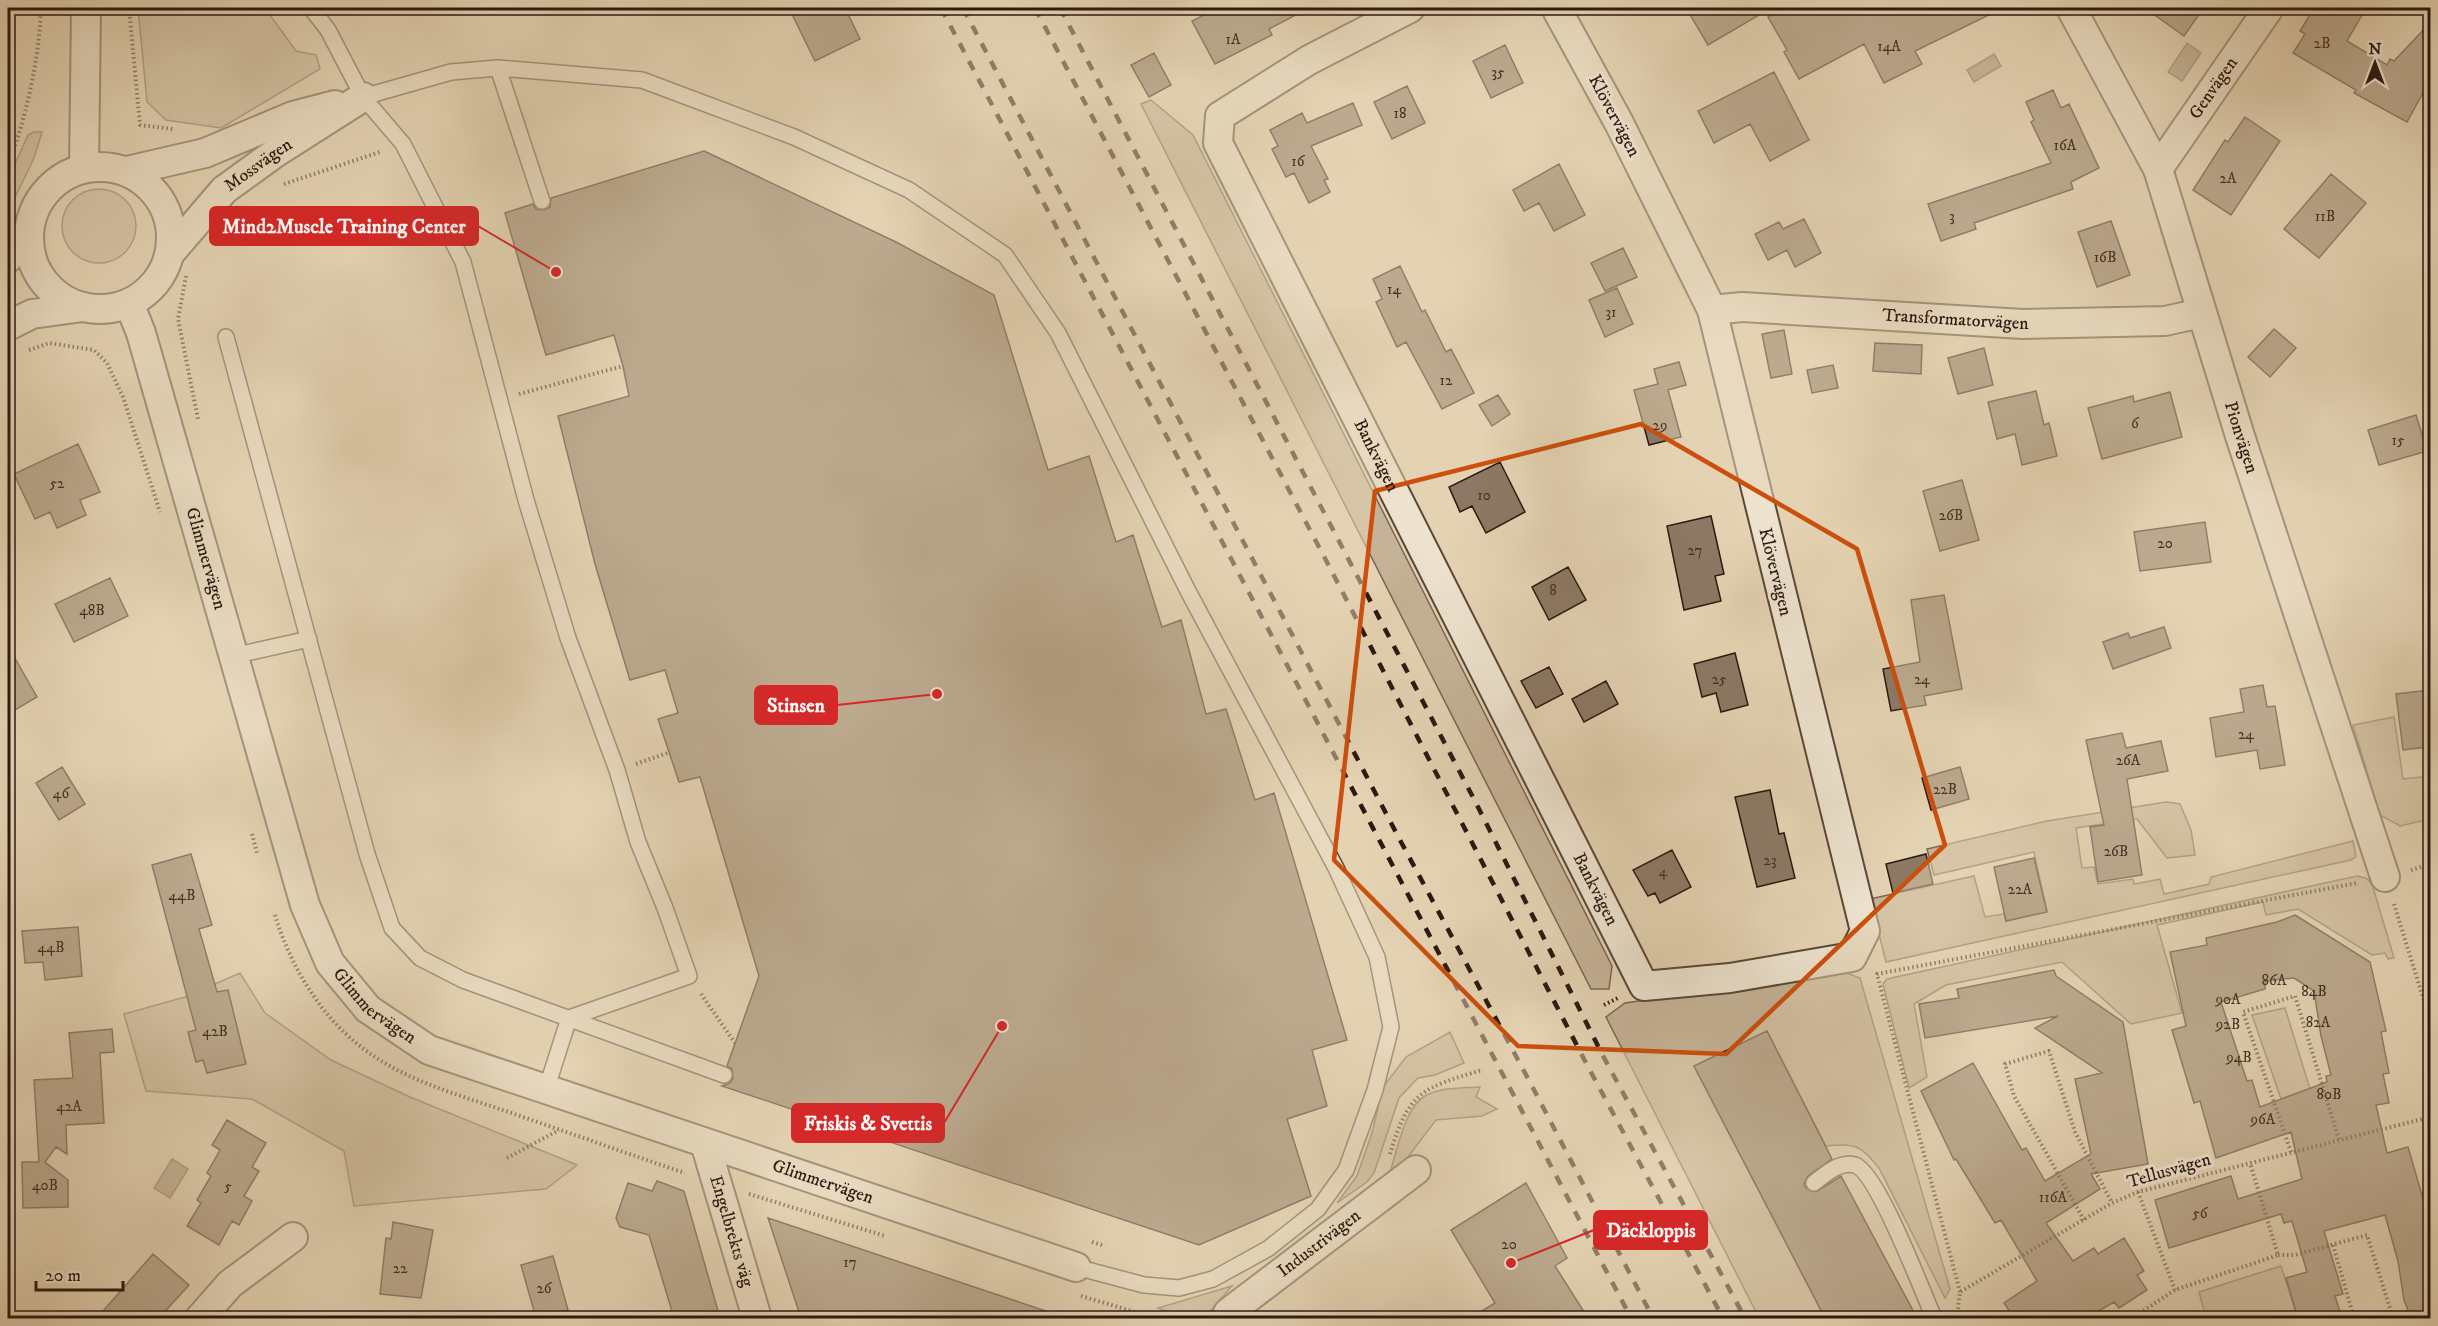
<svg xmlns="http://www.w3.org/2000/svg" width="2438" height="1326" viewBox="0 0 2438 1326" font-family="'IM FELL DW Pica',serif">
<rect width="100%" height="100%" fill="#e4d3b3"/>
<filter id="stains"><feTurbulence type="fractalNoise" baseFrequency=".00333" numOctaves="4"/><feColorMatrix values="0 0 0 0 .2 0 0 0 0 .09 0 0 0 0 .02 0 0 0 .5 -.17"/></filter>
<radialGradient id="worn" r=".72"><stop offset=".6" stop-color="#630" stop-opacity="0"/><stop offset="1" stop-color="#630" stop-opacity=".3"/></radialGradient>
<path fill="#c5b397" stroke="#786654" stroke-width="1.5" d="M138,8H265L296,51L316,55L320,69L221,128L166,120L147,102Z
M1151,100L1193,135L1612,966L1609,989H1591L1141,104Z
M34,132H42L34,158L8,212V179L28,135Z
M62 226a37 37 0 1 1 74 0a37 37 0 1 1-74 0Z
M2394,717L2403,779L2430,776V819L2400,826L2380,815L2353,725Z
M2166,802L2180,804L2191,830L2195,855L2167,858L2137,819L2076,828L2082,868L2094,867L2098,884L2133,879L2134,884L2160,879L2164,894L2209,884L2211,877L2353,841L2356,857L2351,860L1886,962L1870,899L1974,876L1985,917L2004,914L2006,921L2047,911L2034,852L1934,875L1927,849L2047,821Z
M2357,876L2366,878L2372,884L2394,958L2388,959L2385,953L2372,955L2298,909L2266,915L2263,902L2157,925L2182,1013L2131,1024L2062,962L1946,985L1914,1004L1927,1077L1909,1088L1883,984L1887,979Z
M1844,972L1860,978L1950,1289L1945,1298L1879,1168C1860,1145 1856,1143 1826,1146L1767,1031L1694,1066L1825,1318H1759L1606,1017L1625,1003Z
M240,973L265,1013L331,1060L410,1097L577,1165L546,1189L354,1206L344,1151L252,1099L146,1091L124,1014L185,997Z
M2285,1008L2310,1089L2281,1099L2252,1015Z
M1450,1032L1464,1063L1435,1075L1418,1078L1399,1098L1374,1173L1367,1182L1337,1203L1357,1176L1372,1133L1383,1087L1406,1057Z
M1480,1087L1476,1097L1497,1109L1482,1116L1436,1120L1401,1166L1390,1172C1397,1151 1405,1107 1425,1096C1441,1087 1462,1088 1480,1087Z
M2281,1266L2295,1310L2273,1318H2206L2199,1292Z
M1232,1286L1204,1318H1184L1158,1308Z"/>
<path fill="#a5937c" stroke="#756251" stroke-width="1.5" d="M2187,43L2201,53L2182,81L2168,72Z
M1994,54L2001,66L1974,82L1967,70Z
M172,1159L188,1169L170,1198L154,1188Z"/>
<path fill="#8c7965" stroke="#2c1810" stroke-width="1.5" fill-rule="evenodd" d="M789,8H845L860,39L815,61Z
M1218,8H1309L1269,29L1272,35L1215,64L1192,21Z
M1686,8H1771L1708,45Z
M1786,8H2003L1915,51L1922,64L1884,83L1864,44L1799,79L1784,52L1787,50L1768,17Z
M2145,8H2186L2198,16L2184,36Z
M2314,8H2366L2347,41L2387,65L2390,59L2394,61L2430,23V80L2407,122L2354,93L2356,90L2293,53L2305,34L2300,31Z
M1505,45L1523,83L1491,98L1473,61Z
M1154,53L1171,85L1149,97L1131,65Z
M1774,72L1809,140L1770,161L1750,124L1714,143L1698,111Z
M1407,86L1425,123L1392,139L1374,102Z
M2053,90L2061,108L2069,104L2099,168L2071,182L2073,189L1974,223L1976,229L1941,241L1928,204L2051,163L2031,122L2034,120L2026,102Z
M1353,103L1362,125L1311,146L1328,179L1324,180L1330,192L1309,203L1294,173L1286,177L1272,149L1278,146L1270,130L1302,113L1307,123Z
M2245,117L2280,141L2231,215L2193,190L2225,140L2228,142Z
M704,151L896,242L994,295L1048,470L1089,456L1116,542L1133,535L1162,627L1181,620L1206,714L1226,709L1255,800L1274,793L1347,1040L1312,1050L1327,1106L1287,1119L1311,1196L1199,1245L722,1086L730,1083L733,1078L732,1069L727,1066L759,976L700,777L679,782L658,719L678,713L665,670L630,680L595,564L558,416L629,396L623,366L614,335L546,355L505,213L533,204L536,209L544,210L550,207L551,198Z
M1559,164L1585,215L1554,231L1539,203L1524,211L1513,190Z
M2331,174L2366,203L2319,258L2284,229Z
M1804,219L1821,253L1795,267L1787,250L1768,260L1755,234L1779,222L1783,229Z
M2111,221L2130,275L2097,287L2078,232Z
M1623,248L1637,277L1605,291L1591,263Z
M1400,266L1422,312L1425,310L1446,352L1451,349L1474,393L1442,409L1406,342L1397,347L1376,302L1382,299L1373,279Z
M1617,288L1633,324L1605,337L1589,300Z
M2274,329L2296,348L2270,377L2248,357Z
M1784,330L1792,374L1771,378L1762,334Z
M1875,343L1922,345L1921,374L1873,371Z
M1984,348L1993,385L1958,394L1948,358Z
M1679,362L1686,385L1668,390L1681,437L1649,445L1634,390L1658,384L1654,369Z
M1833,365L1838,388L1812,393L1807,370Z
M2036,391L2044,425L2049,423L2057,456L2022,465L2015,434L1997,439L1988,402Z
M2170,392L2182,437L2102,459L2088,408L2133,396L2134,402Z
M1498,395L1510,414L1492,426L1479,405Z
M2416,415L2427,451L2379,465L2368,430Z
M78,444L100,492L80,500L86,515L57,528L50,512L35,519L14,474Z
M1500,462L1525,512L1486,533L1472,506L1460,512L1449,487Z
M1962,480L1979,540L1940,551L1923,491Z
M1711,516L1724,574L1715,576L1721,601L1684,610L1667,526Z
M2205,522L2211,562L2140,571L2134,532Z
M1568,567L1586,600L1549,620L1532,587Z
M110,578L128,616L74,642L55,604Z
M1944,595L1962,689L1924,696L1926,705L1891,711L1883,669L1920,662L1911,600Z
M2164,627L2171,648L2113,669L2103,642L2128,633L2130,638Z
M8,646L37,697L8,714Z
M1735,653L1748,705L1721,712L1716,693L1702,697L1694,664Z
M1549,667L1563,694L1536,708L1521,681Z
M1606,681L1618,704L1584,722L1572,699Z
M2263,685L2267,707L2275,706L2285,765L2260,769L2257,750L2216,757L2210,718L2244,712L2240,689Z
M2430,690V727H2425L2427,747L2403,750L2396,694Z
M2122,733L2126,748L2161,741L2168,771L2127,779L2142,875L2098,882L2090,827L2104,825L2086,740Z
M62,767L85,804L59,820L36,783Z
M1960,767L1969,799L1931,810L1922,778Z
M1770,790L1779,834L1784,833L1795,878L1757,887L1735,797Z
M1672,850L1691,887L1660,903L1655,893L1648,896L1633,870Z
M191,854L212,925L199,929L217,992L228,990L246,1064L207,1073L203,1060L196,1062L188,1032L196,1030L152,865Z
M1926,854L1933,884L1893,893L1886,864Z
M2034,858L2047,912L2006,921L1994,867Z
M2295,915L2370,962L2386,1031L2381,1032L2389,1073L2383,1074L2389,1103L2376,1105L2387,1153L2408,1147L2430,1223V1318H2411L2404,1300L2398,1261L2385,1215L2324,1231L2343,1294L2335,1296L2342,1318H2298L2286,1278L2307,1272L2292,1221L2284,1223L2281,1214L2169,1248L2155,1200L2231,1176L2238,1199L2302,1179L2291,1132L2216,1158L2200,1101L2194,1103L2172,1030L2186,1026L2170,952L2207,945L2206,938L2277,922ZM2294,978L2314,991L2321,1036L2331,1075L2326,1076L2327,1082L2260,1107L2252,1080L2247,1081L2221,1002L2265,989V981Z
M78,927L82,976L45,980L43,962L25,963L22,931Z
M2054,970L2056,976L2123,1022L2148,1164L2091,1174L2100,1189L2046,1223L2073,1261L2094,1248L2098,1254L2124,1238L2144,1271L2137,1275L2147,1290L2119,1308L2114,1302L2087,1318H2014L2004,1303L2037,1281L2001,1220L1995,1223L1956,1159L1954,1160L1921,1091L1973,1063L2022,1150L2026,1148L2045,1181L2091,1154L2075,1079L2102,1073L2035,1028L2058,1016L1925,1038L1919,1004L1959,998L1957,989Z
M112,1029L114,1052L100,1053L104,1123L66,1125L67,1154L56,1147L45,1162L68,1180V1207L23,1208L22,1162H39L34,1080L73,1078L69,1033Z
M1767,1031L1832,1159L1808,1176L1804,1184L1806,1188L1816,1192L1841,1176L1917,1318H1825L1694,1066Z
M227,1120L266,1143L252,1167L259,1171L244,1196L252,1201L239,1225L232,1221L219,1245L187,1226L201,1203L197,1200L211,1176L207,1173L220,1150L212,1145Z
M657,1181L684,1191L720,1318H674L649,1235L620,1227L616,1218L628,1183L652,1191Z
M1526,1183L1567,1258L1555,1266L1588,1318H1470L1495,1303L1451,1230Z
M768,1218L1055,1314V1318H801Z
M393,1222L433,1230L421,1298L380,1294L386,1238L391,1239Z
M153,1254L189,1285L159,1318H97Z
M553,1256L568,1310L536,1318L521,1265Z"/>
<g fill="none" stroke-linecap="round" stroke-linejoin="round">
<g stroke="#5a4739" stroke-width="18">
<path id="service" d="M311,8L328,30L363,97L403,144L463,262L526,500L568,638L617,770L638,842L665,908L689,976L569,1018L546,1090
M498,68L542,201
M363,97L451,72L498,68L642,80L794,137L909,190L1005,255L1058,333L1188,591L1336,868L1377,957L1391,1027L1375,1090L1346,1170L1318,1209L1269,1248L1213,1279L1179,1288L1144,1285L1076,1267
M226,337L367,854L392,928L420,958L463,980L724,1075
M233,656L309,639
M1814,1183C1826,1174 1839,1161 1855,1165C1877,1172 1921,1288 1932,1313V1318"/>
</g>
<g stroke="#5a4739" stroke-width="32">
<g id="minor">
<path id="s1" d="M1410,8L1309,60L1220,116L1218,143L1644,986L1730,978L1852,957L1865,931L1712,310L1619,123L1556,8"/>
<path id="s2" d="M2071,8L2158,169L2240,436L2385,877"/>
<circle cx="100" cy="238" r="71"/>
<path d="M84,167L86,8"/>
<path id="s3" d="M2158,169L2269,8"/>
<path d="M127,171L205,153L293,116L335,105"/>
<path id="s4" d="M171,252L224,190L275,153L363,97"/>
<path d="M8,258L28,232"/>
<path id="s5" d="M129,303L141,333L305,905L330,963L368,1009L429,1050L1076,1267"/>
<path id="s6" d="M1712,310L1742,307L2023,324L2165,321L2201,313"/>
<path d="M8,326L32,314L83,307"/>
<path id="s7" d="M705,1143L757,1318"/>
<path d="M200,1318L230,1284L293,1237"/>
<path id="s8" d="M1226,1318L1228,1313L1416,1170"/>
</g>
</g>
<path stroke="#2c1810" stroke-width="4" stroke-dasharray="1.5 3" stroke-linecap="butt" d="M129,8L140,125L173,129
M8,167C26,116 39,62 41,8
M284,184L380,152
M186,276L178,319L198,419
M29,350L49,343L94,350L107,363L123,397L160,512
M8,358L16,355
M519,394L623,366
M636,764L670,752
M252,834L257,853
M2411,870L2430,864
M2394,904L2430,1020
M275,915C292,971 325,1024 375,1057C417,1085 470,1098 517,1115C573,1134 628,1154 685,1173
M701,994L735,1043
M1604,1005L1620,997
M2291,1152L2243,1012L2295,996L2339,1140
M1390,1154C1409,1091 1422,1088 1482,1070
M507,1158L559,1130
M2138,1192L2175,1290
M749,1194L885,1236
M2084,1220L2014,1096L2005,1064L2049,1051L2075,1132L2112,1203
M1092,1242L1105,1246
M2333,1245L2354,1318
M2278,1255H2295L2367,1235L2393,1318
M1960,1292L1877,974L2357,883
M1081,1296L1155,1318
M1957,1318L1960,1292L2112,1203L2138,1192L2430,1117
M2132,1318L2175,1290L2278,1255L2250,1163"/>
<use href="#service" stroke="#ede2ce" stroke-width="15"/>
<use href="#minor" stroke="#ede2ce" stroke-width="28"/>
<path stroke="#2c1810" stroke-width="4.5" stroke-dasharray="10 10" stroke-linecap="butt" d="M941,8L1631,1318
M963,8L1400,840L1532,1086L1653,1318
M1035,8L1329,566L1586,1063L1723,1318
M1060,8L1476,803L1602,1054L1745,1318"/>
</g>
<path d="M0 0H2438V1326H0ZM1641,424L1857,549L1945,845L1726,1054L1518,1046L1334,860L1375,491Z" fill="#e4d3b3" fill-opacity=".55" fill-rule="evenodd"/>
<path fill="none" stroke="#cc4f0d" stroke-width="4.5" stroke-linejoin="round" d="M1641,424L1857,549L1945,845L1726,1054L1518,1046L1334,860L1375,491Z"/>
<g text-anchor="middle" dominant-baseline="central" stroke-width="6" stroke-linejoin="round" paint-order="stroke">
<g font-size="15" fill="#443025">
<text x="1233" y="39">1A</text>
<text x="2322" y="43">2B</text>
<text x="1889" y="46">14A</text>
<text x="1498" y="72">35</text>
<text x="1400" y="113">18</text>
<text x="2065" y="145">16A</text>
<text x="1298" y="161">16</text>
<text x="2228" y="178">2A</text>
<text x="1952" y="216">3</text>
<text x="2325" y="216">11B</text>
<text x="2105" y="257">16B</text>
<text x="1394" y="289">14</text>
<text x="1611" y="312">31</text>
<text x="1446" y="380">12</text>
<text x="2135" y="423">6</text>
<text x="1660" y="425">29</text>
<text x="2398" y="440">15</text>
<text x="57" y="483">52</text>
<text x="1484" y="495">10</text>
<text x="1951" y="515">26B</text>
<text x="2165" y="543">20</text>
<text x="1695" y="550">27</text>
<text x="1553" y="590">8</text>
<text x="92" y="610">48B</text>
<text x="1719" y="679">25</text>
<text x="1922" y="679">24</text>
<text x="2246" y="734">24</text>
<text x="2128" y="760">26A</text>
<text x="1945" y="789">22B</text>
<text x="61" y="793">46</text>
<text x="2116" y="851">26B</text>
<text x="1770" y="860">23</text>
<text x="1663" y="871">4</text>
<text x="2020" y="889">22A</text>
<text x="182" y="895">44B</text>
<text x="51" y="947">44B</text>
<text x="2274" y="980">86A</text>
<text x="2314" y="991">84B</text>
<text x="2228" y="999">90A</text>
<text x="2318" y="1022">82A</text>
<text x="2228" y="1024">92B</text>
<text x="215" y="1031">42B</text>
<text x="2239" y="1057">94B</text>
<text x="2329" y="1094">80B</text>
<text x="69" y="1106">42A</text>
<text x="2263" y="1119">96A</text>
<text x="45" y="1185">40B</text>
<text x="228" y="1186">5</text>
<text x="2053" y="1197">116A</text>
<text x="2200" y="1213">56</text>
<text x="1509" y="1244">20</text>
<text x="850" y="1262">17</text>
<text x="400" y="1268">22</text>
<text x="544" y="1288">26</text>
</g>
<g font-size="18" fill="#2c1810" stroke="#ede2ce">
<text stroke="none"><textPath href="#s3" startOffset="98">Genvägen</textPath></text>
<text transform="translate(1614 116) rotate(62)">Klövervägen</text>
<text stroke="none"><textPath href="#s4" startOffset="124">Mossvägen</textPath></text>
<text stroke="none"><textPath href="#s6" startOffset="244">Transformatorvägen</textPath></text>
<text stroke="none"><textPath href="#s2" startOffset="464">Pionvägen</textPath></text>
<text stroke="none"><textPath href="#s1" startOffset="596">Bankvägen</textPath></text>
<text stroke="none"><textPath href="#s5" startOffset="267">Glimmervägen</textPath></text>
<text transform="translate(1775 572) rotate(76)">Klövervägen</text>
<text stroke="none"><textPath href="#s1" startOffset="1082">Bankvägen</textPath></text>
<text stroke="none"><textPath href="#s5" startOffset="753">Glimmervägen</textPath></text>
<text transform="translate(2169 1171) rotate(-16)">Tellusvägen</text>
<text stroke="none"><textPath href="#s5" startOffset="1239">Glimmervägen</textPath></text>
<text stroke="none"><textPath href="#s7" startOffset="92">Engelbrekts väg</textPath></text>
<text stroke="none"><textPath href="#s8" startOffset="120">Industrivägen</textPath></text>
</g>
</g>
<path fill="none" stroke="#d62828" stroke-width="2" d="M556 272L478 226M937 694L837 705M1002 1026L944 1123M1511 1263L1594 1230"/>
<g fill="#d62828" stroke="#ede2ce" stroke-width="2">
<circle cx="556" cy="272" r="6"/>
<circle cx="937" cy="694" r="6"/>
<circle cx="1002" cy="1026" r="6"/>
<circle cx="1511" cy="1263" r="6"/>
</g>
<g fill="#d62828" stroke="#d62828" stroke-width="2">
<rect x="210" y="207" width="268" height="38" rx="6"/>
<rect x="755" y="686" width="82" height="38" rx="6"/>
<rect x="792" y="1104" width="152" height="38" rx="6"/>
<rect x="1594" y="1211" width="113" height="38" rx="6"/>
</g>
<g font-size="20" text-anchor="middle" font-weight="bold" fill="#fff">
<text x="344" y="233">Mind2Muscle Training Center</text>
<text x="796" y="712">Stinsen</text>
<text x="868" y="1130">Friskis &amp; Svettis</text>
<text x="1651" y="1237">Däckloppis</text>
</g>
<rect width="2438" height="1326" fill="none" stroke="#e4d3b3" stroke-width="30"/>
<rect x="9" y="9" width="2420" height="1308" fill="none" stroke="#2c1810" stroke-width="3"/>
<rect x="15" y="15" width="2408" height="1296" fill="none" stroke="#2c1810" stroke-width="1.5"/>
<g transform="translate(2375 63)" stroke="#ede2ce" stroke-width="4.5" paint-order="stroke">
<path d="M0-4.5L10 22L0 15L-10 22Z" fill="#2c1810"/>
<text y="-9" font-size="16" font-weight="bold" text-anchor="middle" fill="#2c1810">N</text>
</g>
<path d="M36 1281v9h87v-9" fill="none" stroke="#2c1810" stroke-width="3"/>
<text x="45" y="1281" font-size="18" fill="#2c1810" stroke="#ede2ce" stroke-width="4.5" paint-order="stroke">20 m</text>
<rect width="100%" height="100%" filter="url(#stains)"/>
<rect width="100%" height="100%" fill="url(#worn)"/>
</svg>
